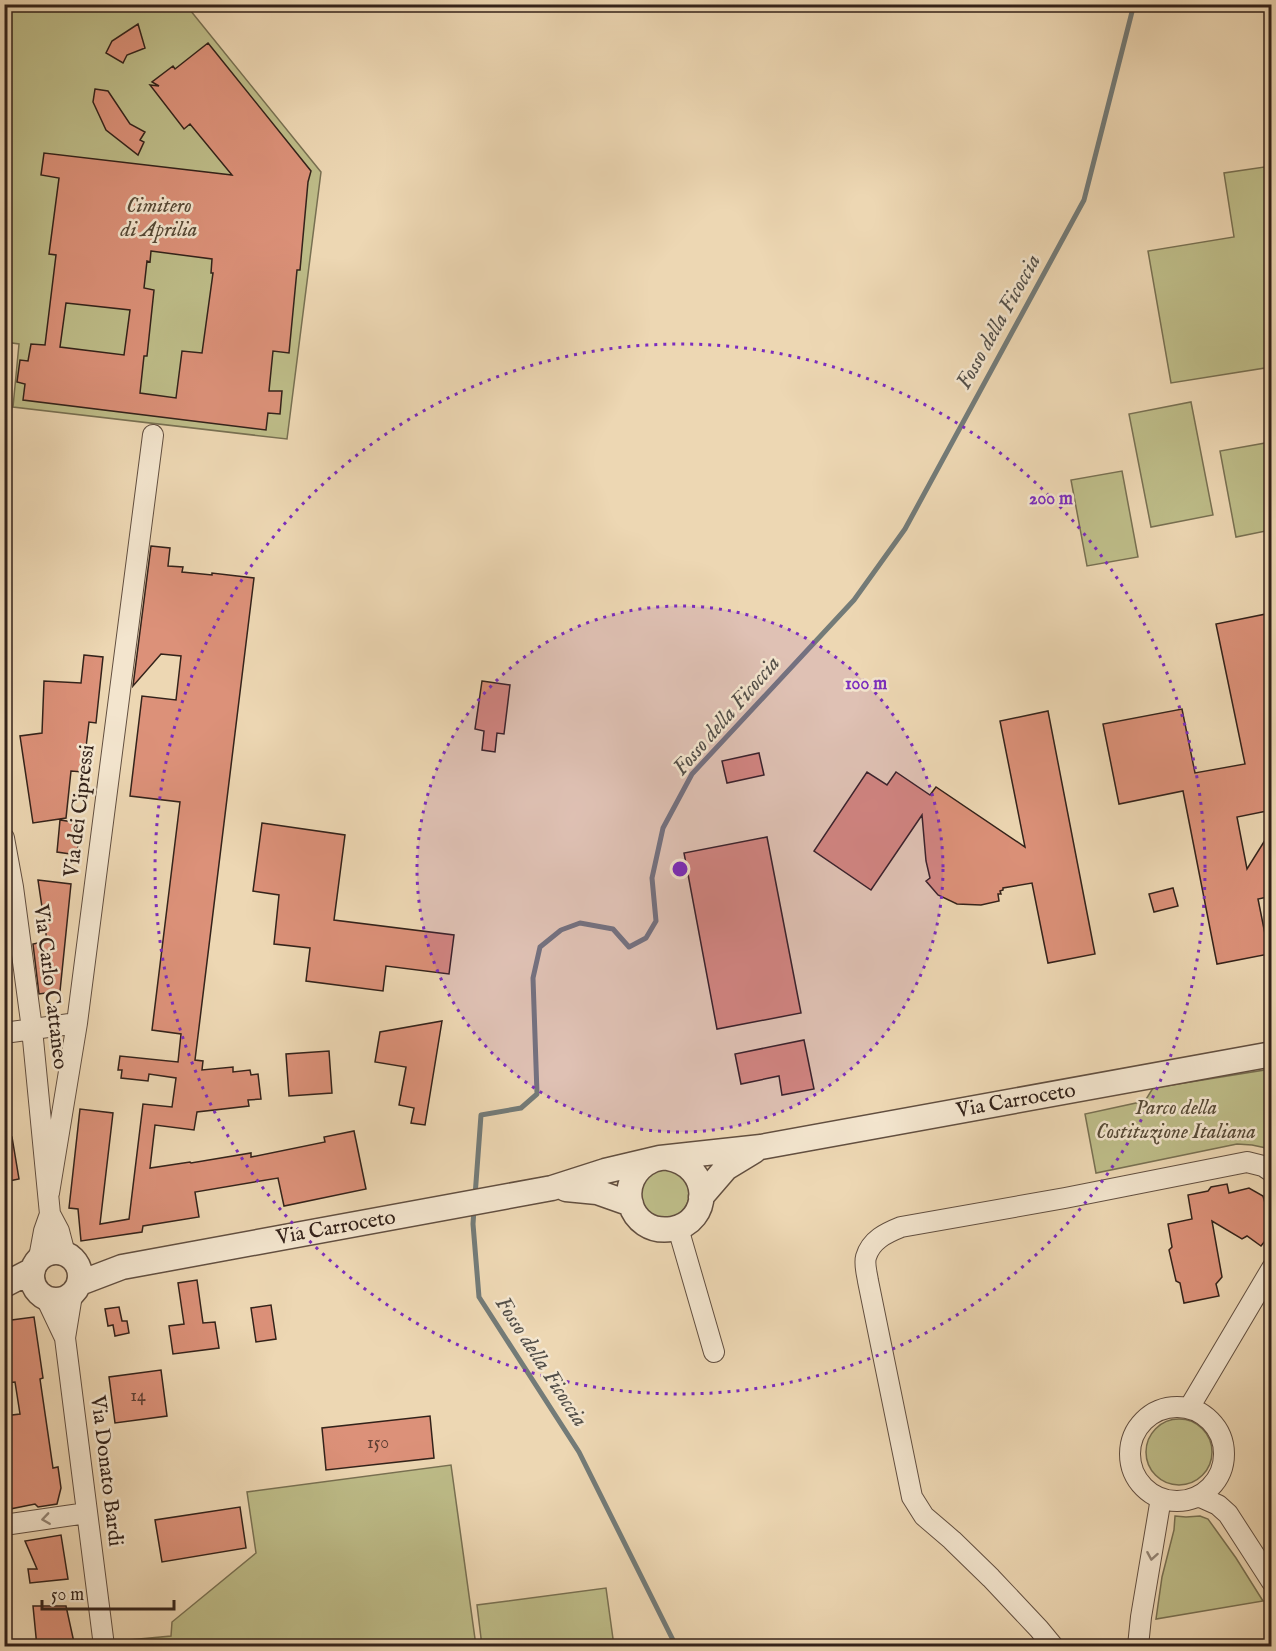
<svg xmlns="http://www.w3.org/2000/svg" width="1276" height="1651" viewBox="0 0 1276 1651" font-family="'IM FELL English',serif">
<rect width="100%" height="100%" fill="#edd7b3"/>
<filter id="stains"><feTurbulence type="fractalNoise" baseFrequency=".00333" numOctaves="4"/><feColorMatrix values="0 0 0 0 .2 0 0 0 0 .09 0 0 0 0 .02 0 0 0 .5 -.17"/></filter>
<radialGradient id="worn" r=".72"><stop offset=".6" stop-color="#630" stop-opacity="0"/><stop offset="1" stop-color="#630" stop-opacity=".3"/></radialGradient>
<path fill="#bebd89" stroke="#787052" stroke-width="1.5" d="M5,5H186L321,172L287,439L13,407L19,344L5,342Z
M1271,166V367L1171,383L1148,251L1234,237L1224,173Z
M1191,402L1213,515L1151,527L1129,414Z
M1271,442V530L1236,537L1220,451Z
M1122,471L1138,557L1087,566L1071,480Z
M1271,1069V1149L1252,1145L1237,1144L1096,1173L1085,1114L1145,1101L1153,1088Z
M641 1194a24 24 0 1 1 48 0a24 24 0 1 1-48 0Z
M1146 1452a33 33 0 1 1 66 0a33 33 0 1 1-66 0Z
M451,1465L476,1646H130L129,1640L171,1636L172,1622L256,1553L247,1492Z
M1175,1516L1186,1517L1200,1516L1208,1519L1236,1558L1263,1601L1156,1619L1162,1577L1174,1530Z
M606,1588L614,1646H482L477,1605Z"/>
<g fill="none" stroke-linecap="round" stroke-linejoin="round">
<path stroke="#737b78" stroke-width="5" d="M475,1196L481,1115L521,1108L537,1094L533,978L540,947L561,930L580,923L613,929L629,947L646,938L656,921L652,878L663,828L692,774L854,600L905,529L1084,200L1134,4
M474,1209L473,1224L479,1297L579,1452L676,1646"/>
</g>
<path fill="#dc9179" stroke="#33221a" stroke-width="1.5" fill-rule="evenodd" d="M138,24L145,48L127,55L123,63L106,53L112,41Z
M208,43L311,171L308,182L300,270H297L289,353L273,351L269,391H282L280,414L268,413L266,430L23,400L25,384L17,382L20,360L28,361L31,344L45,345L56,255L49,254L59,178L41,175L44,153L232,175L190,124L184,129L150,85L159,86L152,82L173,66L175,69ZM151,251L212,259L211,273H213L202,353L182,351L176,398L140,393L144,356H147L154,290L144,288L147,261L150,262ZM66,303L130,310L124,355L60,347Z
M95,89L108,91L130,124L145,132L140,140L144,142L138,155L106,130L93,102Z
M151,546L170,548L168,566L183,567L182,572L212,575V573L254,578L195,1060L203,1061L202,1070L233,1067V1072L250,1070L251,1075L258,1074L261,1099L248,1100L249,1106L197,1112L194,1130L155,1125L150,1168L190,1162L191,1163L251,1153V1157L325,1142L324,1137L354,1131L366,1189L284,1206L278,1178L195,1192L199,1217L143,1226L142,1232L81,1241L78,1209L69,1208L80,1109L113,1113L100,1224L129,1219L143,1104L172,1107L176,1078L149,1074L148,1081L121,1078L122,1070H118L120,1056L178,1062L181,1034L152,1030L180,802L130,796L142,696L176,700L181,656L161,654L133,686Z
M1266,614L1272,640V810L1237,817L1247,869L1272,829V896L1258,899L1269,954L1217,964L1183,791L1119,804L1103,724L1182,709L1195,773L1245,764L1216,624Z
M84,655L103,657L96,723L89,722L83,772L71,771L66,818L33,823L20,736L42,733L44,681L81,683Z
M482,681L510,685L504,734L497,733L495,752L482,750L484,731L475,729Z
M1048,711L1095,954L1048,963L1032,883L1003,888V890L1000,891L1001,894H998L999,901L981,905L957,904L938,895L926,881L930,878L926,861L922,815L871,890L814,851L867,772L887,785L896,772L930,795L936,787L1025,847L1000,721Z
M759,753L764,775L727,783L722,761Z
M60,820L80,823L77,855L57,852Z
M262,823L345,835L334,920L454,935L449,974L386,966L383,991L306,981L310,948L274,944L279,895L253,891Z
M767,837L801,1013L717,1029L684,853Z
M38,880L71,884L60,991L39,994L33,944L47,941Z
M1173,888L1178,906L1154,912L1149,894Z
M442,1021L425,1125L411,1123L414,1108L399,1105L406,1067L375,1062L380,1032Z
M804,1040L814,1089L782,1095L779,1076L741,1084L735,1054Z
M329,1051L332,1093L289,1096L286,1054Z
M12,1137L19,1179L4,1182V1138Z
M1227,1184L1229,1193L1249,1188L1263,1196L1265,1203L1272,1207V1232L1261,1246L1247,1236L1242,1239L1212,1221L1222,1277L1216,1284L1219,1296L1184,1303L1180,1283L1176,1281L1169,1250L1172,1247L1168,1224L1192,1219L1188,1195L1208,1191L1211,1187Z
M197,1280L203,1323L215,1322L219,1348L173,1354L169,1326L184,1324L178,1283Z
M271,1305L276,1339L256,1342L251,1308Z
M119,1307L122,1321H127L129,1333L115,1336L113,1325L108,1326L105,1309Z
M34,1317L43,1378L40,1379L53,1468L58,1467L61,1488L57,1504L38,1507L35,1504L10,1509L6,1450H4V1416L20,1414L15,1382L4,1383V1321Z
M161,1370L167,1416L115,1423L109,1377Z
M430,1416L434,1458L326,1470L322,1428Z
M240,1507L246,1548L162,1562L155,1520Z
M61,1535L68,1579L30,1583L28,1569H37L25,1541Z
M33,1606H66L75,1647H37Z"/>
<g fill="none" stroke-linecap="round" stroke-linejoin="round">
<g stroke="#624f40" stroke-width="22">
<path id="minor" d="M4,838L13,887L32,1029L50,1214L59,1231L65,1254
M4,1033L77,1023
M49,1193L77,1023L153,435
M678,1228L714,1352
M39,1258L44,1231L50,1214
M72,1295L65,1338L104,1646
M46,1298L65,1338
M1130 1454a47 47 0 1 1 94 0a47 47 0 1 1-94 0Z
M1189,1408L1272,1268
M1198,1496L1218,1505L1228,1514L1272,1582
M4,1525L87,1513
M1053,1646L1039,1629L991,1578L952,1540L924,1516L912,1497L868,1281C867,1274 864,1264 866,1257C871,1240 886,1233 901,1227L1065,1198L1247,1162L1263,1166L1272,1172
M1138,1646L1141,1617L1161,1498"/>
</g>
<g stroke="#624f40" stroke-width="27">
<path id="tertiary" d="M653,1160C612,1178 628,1236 672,1229C712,1222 712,1166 668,1158
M566,1189L597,1192L631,1204
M701,1197L726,1168L754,1151
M32 1276a24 24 0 1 1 48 0a24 24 0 1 1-48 0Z
M80,1283L122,1267L552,1188L605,1171L660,1158L761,1147L1272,1054
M4,1285L33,1270"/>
</g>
<use href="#minor" stroke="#f3e5ce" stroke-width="20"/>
<use href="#tertiary" stroke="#f3e5ce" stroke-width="24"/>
</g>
<defs><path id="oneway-chevron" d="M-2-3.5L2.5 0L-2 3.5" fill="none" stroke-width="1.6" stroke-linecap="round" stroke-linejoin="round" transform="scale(1.5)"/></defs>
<g stroke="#938474">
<use href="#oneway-chevron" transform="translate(46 1519) rotate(172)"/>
<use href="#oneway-chevron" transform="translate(1152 1556) rotate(100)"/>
</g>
<circle cx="680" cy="869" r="263" fill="#7b2cbf" fill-opacity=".12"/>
<g fill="none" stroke="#7b2cbf" stroke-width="3" stroke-dasharray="3 6">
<circle cx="680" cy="869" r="263"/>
<circle cx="680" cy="869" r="525"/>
</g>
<g text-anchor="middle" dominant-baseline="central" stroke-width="5" stroke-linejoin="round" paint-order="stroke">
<g font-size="18" fill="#5d3e32">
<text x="138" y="1396">14</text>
<text x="378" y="1443">150</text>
</g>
<g font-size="21" font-style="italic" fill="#564936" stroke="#f3e5ce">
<text x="159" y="206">Cimitero<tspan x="159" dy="24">di Aprilia</tspan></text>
<text x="1176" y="1108">Parco della<tspan x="1176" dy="24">Costituzione Italiana</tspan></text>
</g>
<g font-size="21" fill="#33221a" stroke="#f3e5ce">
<text transform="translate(80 811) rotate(-83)">Via dei Cipressi</text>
<text transform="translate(50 987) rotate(83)">Via Carlo Cattaneo</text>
<text transform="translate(1016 1101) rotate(-10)">Via Carroceto</text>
<text transform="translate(336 1228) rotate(-10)">Via Carroceto</text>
<text transform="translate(106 1471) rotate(83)">Via Donato Bardi</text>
</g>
<g font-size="22" font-style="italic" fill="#534f49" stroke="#f3e5ce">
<text transform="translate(999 322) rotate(-61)">Fosso della Ficoccia</text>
<text transform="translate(727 716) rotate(-49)">Fosso della Ficoccia</text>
<text transform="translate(541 1362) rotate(57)">Fosso della Ficoccia</text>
</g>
</g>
<circle cx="680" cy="869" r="9" fill="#7b2cbf" stroke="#f3e5ce" stroke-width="3"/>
<g font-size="18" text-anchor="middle" font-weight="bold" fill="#7b2cbf" stroke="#f3e5ce" stroke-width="5" stroke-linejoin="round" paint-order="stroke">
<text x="1051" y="504">200 m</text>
<text x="866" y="689">100 m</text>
</g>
<rect width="1276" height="1651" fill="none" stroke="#edd7b3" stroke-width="24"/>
<rect x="6" y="6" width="1264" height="1639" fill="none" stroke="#33221a" stroke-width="3"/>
<rect x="12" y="12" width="1252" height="1627" fill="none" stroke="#33221a" stroke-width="1.5"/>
<path d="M42 1600v9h132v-9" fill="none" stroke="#33221a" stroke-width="3"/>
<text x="51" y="1600" font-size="18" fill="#33221a" stroke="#f3e5ce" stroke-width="4.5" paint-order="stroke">50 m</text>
<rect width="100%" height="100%" filter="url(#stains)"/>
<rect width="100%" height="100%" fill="url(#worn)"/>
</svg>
